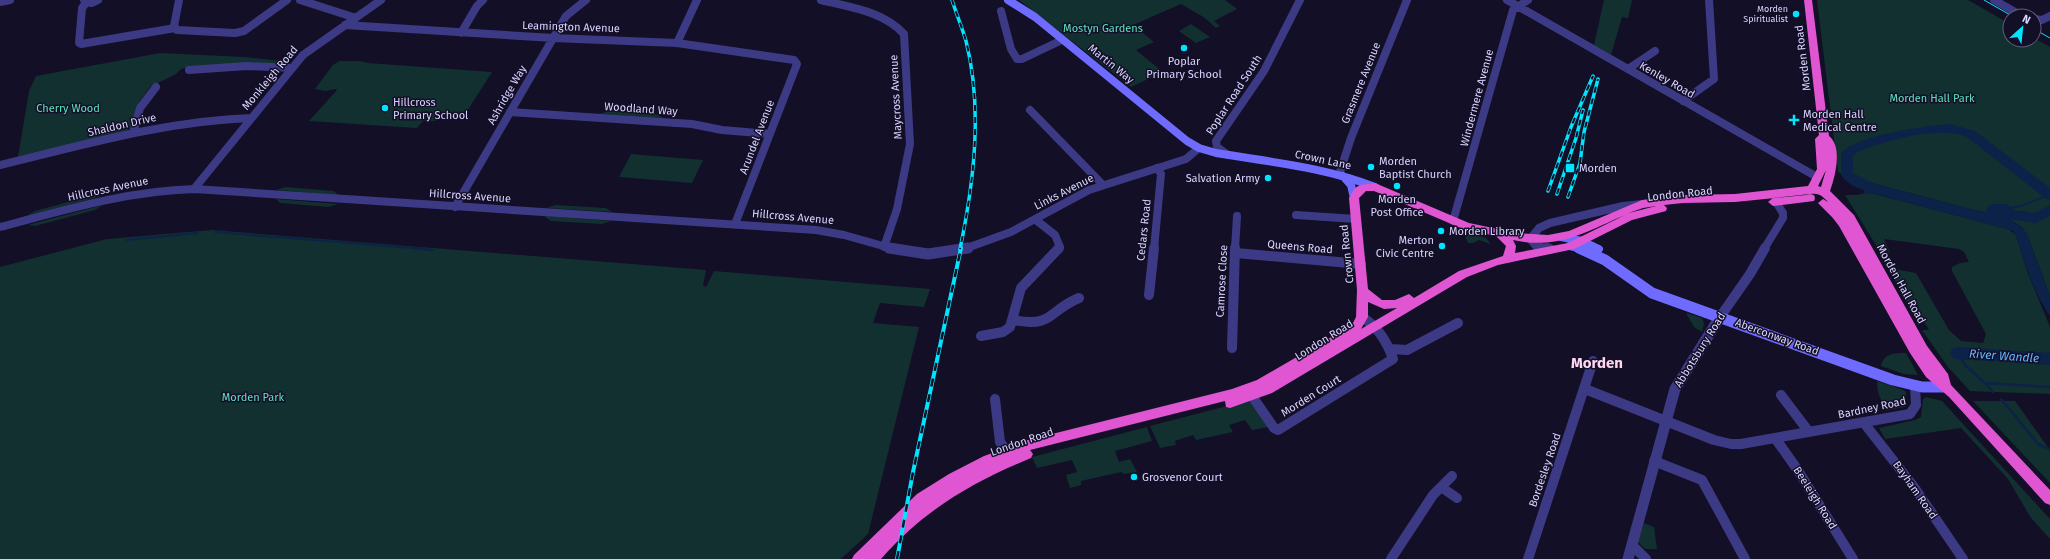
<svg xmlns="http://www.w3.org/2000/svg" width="2050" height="559" viewBox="0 0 2050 559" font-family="'Fira Sans',sans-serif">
<rect width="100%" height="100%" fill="#130f26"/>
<path fill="#12302f" d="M1019,0H1225L1237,9L1214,21L1220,26L1216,28L1205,18L1181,4L1133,25L1154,42L1136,50L1163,72L1131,87Z
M1604,0H1632L1628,18L1622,17L1611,55L1594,45Z
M1817,0H1968L2010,24V40H2034V38L2050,47V296L2028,237L2022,227L2004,216L2019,218L1974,210L1853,178L1838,172Z
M1191,24L1210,37L1196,43L1179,31Z
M160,53L245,57L290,62L286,64L192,66L181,69L176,74L150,87L139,102L130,128L126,131L18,157L29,91L36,76Z
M339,61H360L368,63L492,72L464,116L440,114L435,121H423L417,128L309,121L337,90L336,89L325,91L315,89L333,65Z
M609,111L656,114L663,118L599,114Z
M631,154L703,160L692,183L619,177Z
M285,187L334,191L338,195L276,190Z
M1865,193H1871L2008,229L2016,235L2027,271L2050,327V356H2044L2050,365V394L1970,391L1948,367L1922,330H1929L1919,313H1913L1888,268L1916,273L1949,330L1961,341L1983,343L1986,334L1952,271V267L1960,263L1969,262L1964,252L1959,249L1884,239L1890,253L1879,250L1845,195H1857Z
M94,195L102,196L26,216L35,211Z
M276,199L338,204L329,207L280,203Z
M103,205L95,210L35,226L28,225Z
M555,205L606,208L612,212L547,208Z
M545,217L546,216L611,221L602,224L551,221Z
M212,230L706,270L703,286L706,287L714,271L930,289L924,307L880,303L873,323L919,327L868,534L841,559H0V267L107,239Z
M1467,231L1486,238L1491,244L1479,240L1473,243H1468L1465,236Z
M1687,313L1702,318L1704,323L1702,332L1694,327L1687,315Z
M1906,353L1918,375L1904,374L1881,366C1884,353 1894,353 1906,353Z
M1877,381L1904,390L1906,393L1905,407L1888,410C1880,400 1877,393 1877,381Z
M1926,397L1942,401L2050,519V539L2031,518L2008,479L1961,428L1885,439L1879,428L1915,420L1921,417L1923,399Z
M1250,400L1269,427L1252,430L1245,420L1229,425L1233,432L1196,440L1193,435L1175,441L1176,445L1160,448L1150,426Z
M1973,401H2015L2050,450V483Z
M1147,427L1152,441L1115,451L1119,462L1130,459L1137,472L1124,474L1121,472L1081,481V485L1070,488L1066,475L1077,472L1072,460L1037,468L1032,457Z
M1644,523L1654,527L1657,549H1645L1638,542Z"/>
<path fill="#0c2248" d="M1853,178L1974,210L1986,212L1988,206L1992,204H2008L2020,216L2019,218L2005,217L2022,227L2028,237L2050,296V316C2033,292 2025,264 2016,235L2013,231L1880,195L1865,193L1861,185L1852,179Z"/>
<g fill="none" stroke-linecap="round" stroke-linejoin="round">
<path stroke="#0c2248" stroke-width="2" d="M2009,208L2021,206L2049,195
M215,232L425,249
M126,240L198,233"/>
<path stroke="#0c2248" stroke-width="2.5" d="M413,248L432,250
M1957,353L1966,366L1985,383L2050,387
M1985,383L1993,392
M2001,399L2039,445L2050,449"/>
<path fill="#0c2248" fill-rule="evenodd" d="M1950,124L1975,131L2050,188V200L2045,198L1967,137C1939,125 1885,141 1858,152L1853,156V173L1874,184L1875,187L1874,190C1864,193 1846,184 1841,175V154C1852,136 1928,125 1950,124Z
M2050,205V216L2036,223L2002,218L1997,216L1995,213L1997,210L2002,208L2034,213Z
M1957,347L2050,353V365L1957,359L1952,357L1950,353L1952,349Z"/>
<path stroke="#3d3a85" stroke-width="8" d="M84,0L85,2L92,3L98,0
M179,0L174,26L177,30L235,33L244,31L287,0
M300,0L356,18
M821,0C849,7 883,11 904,34L910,144L897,209L884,247
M1507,0L1817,177
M1994,0L2022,16
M0,2L10,0
M86,3L82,8L79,43L81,44L175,28
M1001,11L1011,49L1017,59H1022L1062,40
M2034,19L2042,20L2050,16
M345,25L553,38L677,43L794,60L797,64L735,224
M461,33L477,6L483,0
M677,43L697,0
M1628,69L1655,51
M189,70L247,66L292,68
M1683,101L1714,79L1709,0
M1030,110L1103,185
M510,112L692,124L722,130L770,134
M133,133L140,108L156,87
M1228,155L1217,147L1216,141L1264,71L1300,0
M0,165C83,145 165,121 251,118
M1339,175L1351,138L1407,0
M194,189L303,55L381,0
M455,207L566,16L586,0
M1296,215L1356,219
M1036,220L1055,235L1060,247L1058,249
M1453,221L1513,10L1528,0
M1154,249L1161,174L1157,168
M1235,249L1237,216
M1550,249L1536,246L1530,239L1539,228L1550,223L1623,206L1642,204
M1764,249L1783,218V213L1776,202"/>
<path stroke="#3d3a85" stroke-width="10" d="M1547,248L1550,249
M1236,253L1361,264
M1149,295L1154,248
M1720,317L1750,274L1765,248
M1013,320C1054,328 1047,311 1079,298
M981,336L1003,332L1010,327L1021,288L1059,248
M1232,348L1235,248
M1390,349L1407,350L1458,323
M1585,389L1714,440L1731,444H1741L1910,414L1916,405L1915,386
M1781,395L1809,432
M1252,396L1274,428L1278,430L1393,359C1387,341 1378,327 1362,317
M995,399L1000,442L1011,457
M1864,423L1914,487L1963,559
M1775,438L1797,469L1853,559
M1654,461L1702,480L1745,559
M1441,487L1457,498
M1632,545L1646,559
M1391,559L1433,495L1452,476
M1528,559L1593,361"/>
<path stroke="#3d3a85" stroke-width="8" d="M0,227C64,210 127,191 194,189L816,230L844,235L894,249
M964,249L1011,232L1089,190L1186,159L1199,148"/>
<path stroke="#3d3a85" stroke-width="11" d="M889,248L928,254L968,248
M1628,559L1675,389L1720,317"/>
<path stroke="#6f6bff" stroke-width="8" d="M1008,0L1035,17L1187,141L1199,148L1216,153C1269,162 1325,167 1375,187
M1343,176L1351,185L1354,198
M1561,237L1582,241L1599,249
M1570,246L1582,249"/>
<path stroke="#6f6bff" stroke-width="11" d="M1579,248L1605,260L1652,293L1893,380L1922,387H1945"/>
<path fill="#e055d1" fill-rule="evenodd" d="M1804,0H1812L1829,136C1843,147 1835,177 1830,191L1854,215L1927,346L1948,374L1951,385L2050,490V505L2045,503L1949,397L1926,377L1910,353L1839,226L1832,217L1818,203L1823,199L1828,202C1821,194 1817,192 1806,195L1735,202L1683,203L1664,205L1667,208L1666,211L1632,220L1574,249L1498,265L1467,277L1272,393L1230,408L1226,407L1225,401L1030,450L1033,454L1031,458C971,483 924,510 881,559H852L854,555L917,494L949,474L984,456L1028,440L1232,389L1257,380L1352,325L1356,317L1357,290L1349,198L1355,188L1360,185L1375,183L1469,223L1517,233L1548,235L1569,231L1642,200L1683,195L1735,194L1808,186L1817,169L1815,139L1819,135ZM1826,170L1821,187L1818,186ZM1366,191H1374L1463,229L1496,236L1506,246L1503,256L1459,271L1414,298L1409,294L1395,300H1382L1368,289L1359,198ZM1656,206L1629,213L1626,214L1643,208ZM1625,215L1568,243L1515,253L1516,246L1513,240C1557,250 1586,232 1625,215ZM1368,302L1384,309L1397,308L1361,329L1368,317Z
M1810,194L1814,195L1815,198L1814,201L1773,206L1768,202L1773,198Z"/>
<path stroke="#00e5ff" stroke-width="1" d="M1984,0L2012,16
M2034,29L2050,38"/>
<g stroke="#00e5ff" stroke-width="3.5">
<path id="rail-far1" d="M952,0C956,13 962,27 966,41C983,108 974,182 960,249
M1548,191L1571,127L1593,76
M1557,194L1576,138L1583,110
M1568,197L1580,163L1584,132L1598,79"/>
</g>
<g stroke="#00e5ff" stroke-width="4">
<path id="rail" d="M897,559L913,472L961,248"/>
</g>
<use href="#rail-far1" stroke="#130f26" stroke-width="2" stroke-dasharray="6" stroke-linecap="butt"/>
<use href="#rail" stroke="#130f26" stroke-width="2.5" stroke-dasharray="8" stroke-linecap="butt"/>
</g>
<g fill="#00e5ff" stroke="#130f26" stroke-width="1.5">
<circle cx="1796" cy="14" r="4"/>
<circle cx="1184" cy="48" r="4"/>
<circle cx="385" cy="108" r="4"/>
<path d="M1792 114h4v4h4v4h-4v4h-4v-4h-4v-4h4z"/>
<circle cx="1371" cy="167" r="4"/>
<rect x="1565" y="163" width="10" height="10" rx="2"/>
<circle cx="1268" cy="178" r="4"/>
<circle cx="1397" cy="186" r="4"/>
<circle cx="1441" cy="231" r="4"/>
<circle cx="1442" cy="246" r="4"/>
<circle cx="1134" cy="477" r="4"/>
</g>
<g text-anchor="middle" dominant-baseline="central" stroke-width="3" stroke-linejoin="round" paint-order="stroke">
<g font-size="9" fill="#d9d4ff" stroke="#130f26" text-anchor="end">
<text x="1788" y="9">Morden<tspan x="1788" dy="10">Spiritualist</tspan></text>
</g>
<g font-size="11" fill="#d9d4ff" stroke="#130f26">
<text transform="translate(571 27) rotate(2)">Leamington Avenue</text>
<text transform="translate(1803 58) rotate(-97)">Morden Road</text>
<text transform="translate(1111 64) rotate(39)">Martin Way</text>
<text transform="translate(270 78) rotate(-50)">Monkleigh Road</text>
<text transform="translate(1667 80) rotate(30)">Kenley Road</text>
<text transform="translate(1361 83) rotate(-68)">Grasmere Avenue</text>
<text transform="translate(507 95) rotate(-60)">Ashridge Way</text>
<text transform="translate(1234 95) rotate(-57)">Poplar Road South</text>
<text transform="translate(896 97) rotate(-93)">Maycross Avenue</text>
<text transform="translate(1477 98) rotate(-75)">Windermere Avenue</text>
<text transform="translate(641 109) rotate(4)">Woodland Way</text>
<text transform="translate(122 125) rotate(-13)">Shaldon Drive</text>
<text transform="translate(757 137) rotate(-69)">Arundel Avenue</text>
<text transform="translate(1323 160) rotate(12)">Crown Lane</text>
<text transform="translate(108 189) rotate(-12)">Hillcross Avenue</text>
<text transform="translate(1064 192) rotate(-27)">Links Avenue</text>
<text transform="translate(1680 194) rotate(-6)">London Road</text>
<text transform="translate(470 196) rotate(4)">Hillcross Avenue</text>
<text transform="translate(793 217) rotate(5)">Hillcross Avenue</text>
<text transform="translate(1144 230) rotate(-84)">Cedars Road</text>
<text transform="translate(1300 247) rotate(5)">Queens Road</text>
<text transform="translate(1347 254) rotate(-96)">Crown Road</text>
<text transform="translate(1222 281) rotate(-87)">Camrose Close</text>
<text transform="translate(1901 284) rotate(61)">Morden Hall Road</text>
<text transform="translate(1777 337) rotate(20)">Aberconway Road</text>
<text transform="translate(1324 340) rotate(-32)">London Road</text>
<text transform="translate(1700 350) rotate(-58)">Abbotsbury Road</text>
<text transform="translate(1311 396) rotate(-32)">Morden Court</text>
<text transform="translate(1872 408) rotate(-12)">Bardney Road</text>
<text transform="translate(1022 442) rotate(-19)">London Road</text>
<text transform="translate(1545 470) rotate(-71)">Bordesley Road</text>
<text transform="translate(1915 490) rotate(55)">Bayham Road</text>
<text transform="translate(1815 498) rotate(58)">Beeleigh Road</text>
</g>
<g font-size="11" fill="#5fe0c0" stroke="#130f26">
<text x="1103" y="28">Mostyn Gardens</text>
<text x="1932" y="98">Morden Hall Park</text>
<text x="68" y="108">Cherry Wood</text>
<text x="253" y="397">Morden Park</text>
</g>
<g font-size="11" fill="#d9d4ff" stroke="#130f26" text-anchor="start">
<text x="1184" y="61" text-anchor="middle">Poplar<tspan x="1184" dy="13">Primary School</tspan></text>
<text x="393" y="102">Hillcross<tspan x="393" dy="13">Primary School</tspan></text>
<text x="1803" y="114">Morden Hall<tspan x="1803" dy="13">Medical Centre</tspan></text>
<text x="1379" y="161">Morden<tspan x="1379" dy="13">Baptist Church</tspan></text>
<text x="1579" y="168">Morden</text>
<text x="1260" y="178" text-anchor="end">Salvation Army</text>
<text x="1397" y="199" text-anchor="middle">Morden<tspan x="1397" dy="13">Post Office</tspan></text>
<text x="1449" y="231">Morden Library</text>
<text x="1434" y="240" text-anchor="end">Merton<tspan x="1434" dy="13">Civic Centre</tspan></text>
<text x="1142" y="477">Grosvenor Court</text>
</g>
<g font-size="12" font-style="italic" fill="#62b6ff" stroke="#130f26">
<text transform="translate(2004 356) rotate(4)">River Wandle</text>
</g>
<g font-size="15" font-weight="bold" fill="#ffd6f0" stroke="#130f26">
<text x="1597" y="363">Morden</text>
</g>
</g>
<g transform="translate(2022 28) rotate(27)"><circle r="19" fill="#130f26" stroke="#625e7d"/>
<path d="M0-3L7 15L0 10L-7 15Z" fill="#00e5ff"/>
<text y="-6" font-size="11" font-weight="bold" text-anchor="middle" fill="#d9d4ff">N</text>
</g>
</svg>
